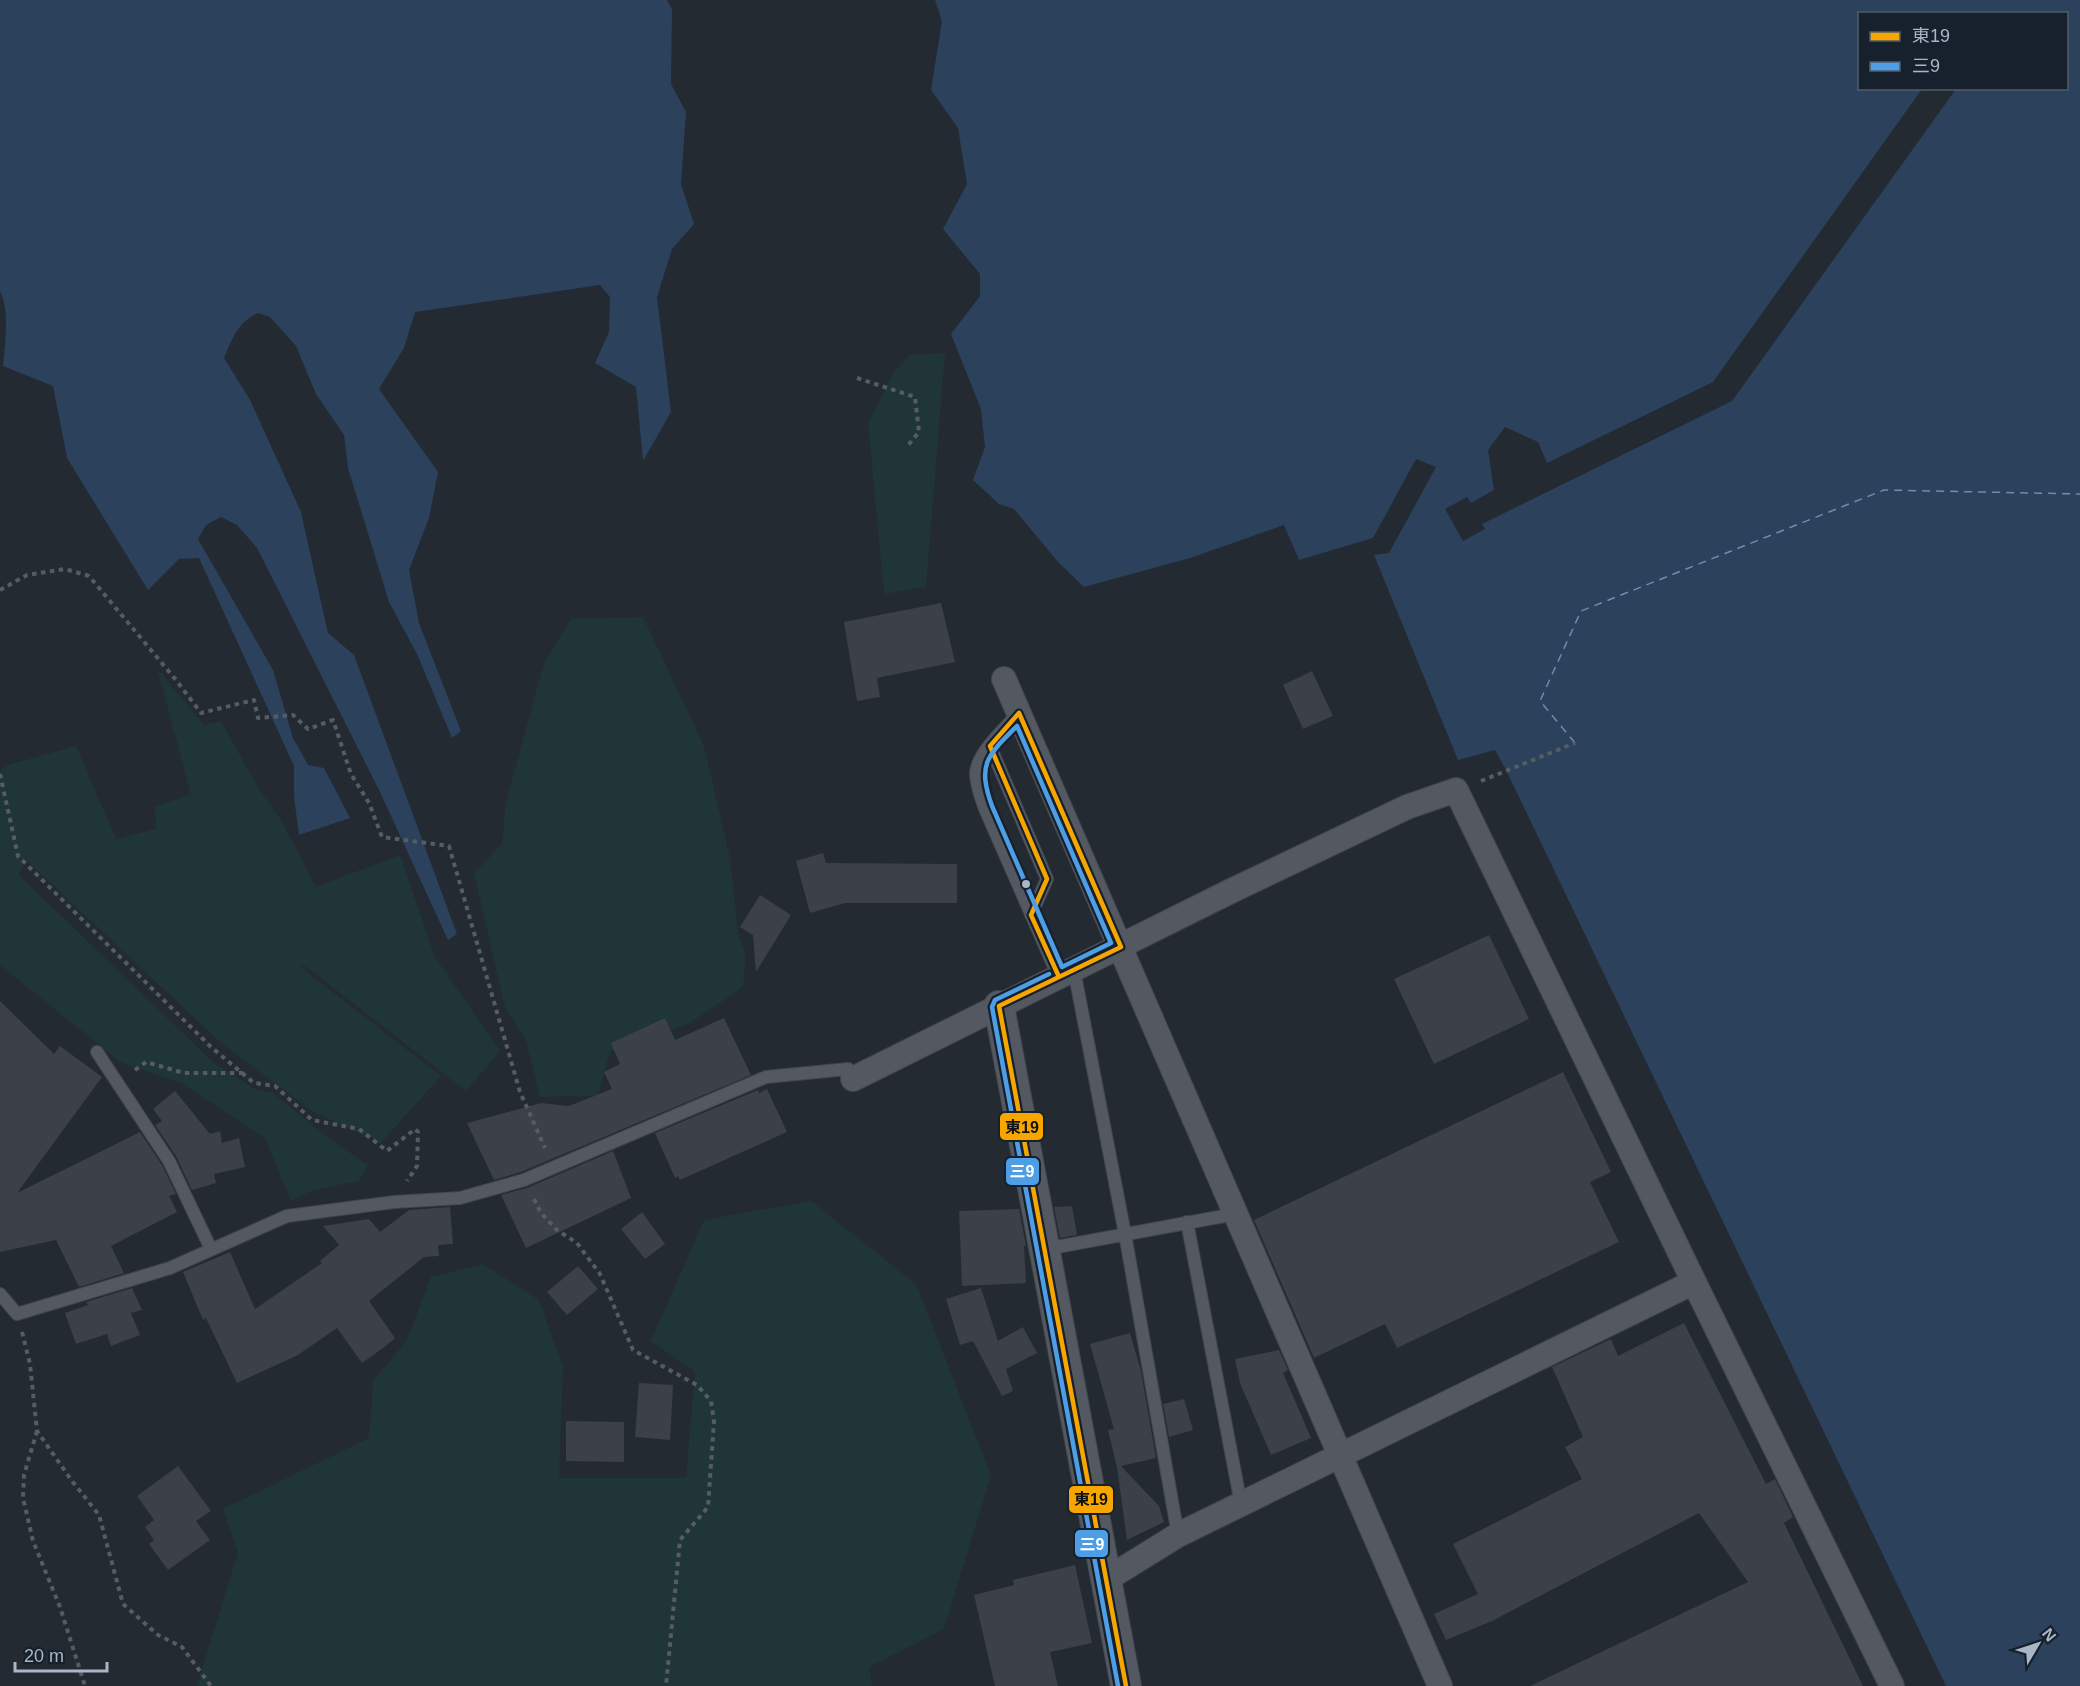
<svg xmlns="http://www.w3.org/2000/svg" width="2080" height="1686" viewBox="0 0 2080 1686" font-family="Helvetica,'Noto Sans JP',sans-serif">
<rect width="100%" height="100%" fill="#232a32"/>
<path fill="#203538" d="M945,353L926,587L884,594L868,422L894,372L909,355Z
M643,617L704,746L730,858L738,932L746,957L743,987L690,1023L610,1051L598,1096L540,1097L526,1040L505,1007L474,873L502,844L506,802L544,663L571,619Z
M157,668L204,725L221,721L259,789L281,820L316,887L400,855L435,957L500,1051L466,1091L307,967L299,966L441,1076L381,1143L315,1113L220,1042L27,861L26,856L19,875L213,1062L253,1088L273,1093L323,1134L368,1165L359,1181L313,1190L291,1201L265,1138L181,1083L120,1062L0,965V770L7,765L76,746L116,839L156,829L155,806L191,795Z
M811,1201L916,1284L991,1475L944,1629L869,1667L872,1686H197L238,1552L223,1509L369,1438L373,1381L407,1340L431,1277L483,1264L539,1300L563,1367L559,1478H686L695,1372L651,1341L704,1220Z"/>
<path fill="#2b415c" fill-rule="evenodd" d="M0,0H667L672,9L671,84L686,112L681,184L694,224L672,249L657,297L671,412L643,461L636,387L595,363L609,332L610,297L600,285L415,312L404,348L379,389L438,472L429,518L409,570L419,623L461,731L452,738L417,654L389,602L348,468L344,435L316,394L296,346L270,317L258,313C238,322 232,339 224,358L250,400L301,512L328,633L354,655L457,934L448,940L379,790L257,548L237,525L221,517L206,525L198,539L273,670L293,738L308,765L324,768L350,818L299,835L294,797V766L199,558L179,559L148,590L67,458L53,386L3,366C5,345 10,310 0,291Z
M935,0H2080V1686H1946L1506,770L1495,750L1458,760L1374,555L1389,553L1436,467L1416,459L1373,538L1299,560L1284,525L1190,558L1084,587L1058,562L1014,509L999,504L973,480L985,447L981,409L951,334L980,296V274L943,229L967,184L958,128L931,90L942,21ZM1860,14H2066V88H1860Z"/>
<path fill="#232a32" d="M1922,89H1956L1732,401L1482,524L1485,529L1463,541L1445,509L1467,497L1471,503L1494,490L1488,450L1505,427L1538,442L1547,463L1713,382Z"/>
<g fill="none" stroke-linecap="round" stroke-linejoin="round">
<path stroke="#6f8db2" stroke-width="1.5" stroke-dasharray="8 6" stroke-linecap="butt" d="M1575,743L1540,701L1581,611L1884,490L2080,494"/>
</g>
<path fill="#3b4049" d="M941,603L955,662L877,678L880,697L857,701L844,622Z
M1312,671L1333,716L1303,729L1283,685Z
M823,853L826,863L957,864V903H845L810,913L796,861Z
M760,895L791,915L756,972L753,935L740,927Z
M1489,935L1529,1019L1434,1064L1394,979Z
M0,1001L54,1054L60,1046L102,1077L17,1193L140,1132L162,1165L176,1194L169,1196L177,1212L111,1246L124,1273L79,1287L56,1240L0,1252Z
M665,1018L675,1040L724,1018L751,1075L521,1172L494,1180L467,1123L541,1103L569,1106L612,1089L604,1072L620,1064L611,1043Z
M1563,1072L1611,1172L1590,1182L1619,1242L1397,1348L1385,1324L1314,1358L1254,1220Z
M767,1089L787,1132L680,1180L678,1176L675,1178L655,1133L758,1090L759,1093Z
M175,1091L210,1134L220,1131L222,1143L239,1138L245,1167L214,1174L216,1183L192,1190L176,1156L155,1125L162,1121L153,1109Z
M613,1151L631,1198L526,1248L501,1195L527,1188Z
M1072,1206L1077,1235L1060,1238L1054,1207Z
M450,1207L453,1244L438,1245L439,1256L424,1257L369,1301L395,1338L383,1348L362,1363L337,1328L298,1355L237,1383L206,1318L203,1320L183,1272L230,1252L255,1309L322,1263L320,1261L339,1245L323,1226L369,1219L380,1232L409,1210Z
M1019,1209L1026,1246H1024L1026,1283L962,1286L959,1211Z
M642,1212L665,1244L645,1259L621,1229Z
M578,1266L598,1289L567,1315L547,1292Z
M132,1288L142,1310L131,1313L140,1335L111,1346L107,1334L76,1344L65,1313L88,1305L86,1302Z
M981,1288L998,1341L1023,1327L1037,1353L1006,1369L1013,1391L1002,1396L973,1341L960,1345L946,1299Z
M1684,1323L1766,1484L1775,1479L1793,1517L1784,1523L1863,1686H1530L1748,1582L1699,1513L1492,1621L1446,1640L1434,1614L1478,1594L1453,1544L1582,1479L1565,1447L1583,1437L1552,1367L1611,1339L1618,1356Z
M1130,1333L1141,1371L1156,1458L1121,1466L1159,1506L1164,1522L1127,1540L1117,1467L1108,1430L1114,1429L1090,1344Z
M1279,1350L1288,1370L1283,1373L1311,1438L1271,1455L1240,1383L1235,1359Z
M639,1383L673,1385L670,1440L635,1437Z
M1184,1399L1193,1430L1169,1437L1163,1404Z
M566,1421L624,1422V1462L566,1461Z
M178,1466L211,1511L196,1521L210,1540L168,1570L149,1544L154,1540L145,1527L154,1520L137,1496Z
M1075,1565L1092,1643L1050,1652L1058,1686H995L974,1595L1014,1585L1013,1580Z"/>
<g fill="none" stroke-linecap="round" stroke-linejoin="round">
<g stroke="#41464d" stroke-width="14">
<path id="service" d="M1019,713C1006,727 977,753 976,773C976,785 981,798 985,809L1059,978
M990,746L1047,879L1031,915
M1074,970L1125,1234L1178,1535
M97,1052L169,1161L211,1249
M1187,1222L1241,1504
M1046,1249L1235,1214
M0,1294L17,1314L170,1268L287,1216L394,1202L460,1198L524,1180L766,1077L848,1069L853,1079"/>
</g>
<g stroke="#41464d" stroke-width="26">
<path id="minor" d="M1004,679L1440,1686
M853,1079L1231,891L1407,807L1456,790L1694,1282L1892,1686
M1107,1579L1178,1535L1694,1282"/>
</g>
<g stroke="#41464d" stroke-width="32">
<path id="tertiary" d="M999,1006L1126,1686"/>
</g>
<path stroke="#565c64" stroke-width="4" stroke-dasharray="4.5 4.5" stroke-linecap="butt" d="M857,378L915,397L919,432L906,448
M0,590L27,575L65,569L89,576L176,680L201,713L254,700L258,718L293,715L308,729L333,720L351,774L369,803L382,837L449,846L520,1092L545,1148
M0,774L18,856L211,1047L254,1083L275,1086L312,1120L359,1129L387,1151L415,1129L418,1132L417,1166L407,1181
M1481,781L1575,743
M135,1070L146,1062L184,1073H243
M534,1199L541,1213L557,1230L577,1243L600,1274L633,1350L697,1385L711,1401L714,1422L708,1507L680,1540L666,1686
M22,1332L30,1364L37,1431L72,1481L99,1515L123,1604L158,1635L182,1647L211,1686
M37,1431L24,1475L23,1498L33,1541L60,1607L85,1686"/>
<use href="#service" stroke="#535861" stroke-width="12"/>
<use href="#minor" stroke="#535861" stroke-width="24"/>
<use href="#tertiary" stroke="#535861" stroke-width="30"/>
<g stroke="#17202d" stroke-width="9">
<path id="bus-1" d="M1019,713L1121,947L1059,977L1031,915L1047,879L990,746Z
M1059,977L999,1006L1126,1686"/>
</g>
<g stroke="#17202d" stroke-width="9">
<path id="bus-2" d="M1017,726L1111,943L1062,967L992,806C977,764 987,756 1017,726Z
M1049,974L995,1000L992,1007L1118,1686"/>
</g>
<use href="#bus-1" stroke="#f7a600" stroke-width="4.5"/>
<use href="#bus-2" stroke="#4d9ee5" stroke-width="4.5"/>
</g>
<circle fill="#aab5c6" stroke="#17202d" stroke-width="2" cx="1026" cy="884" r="5"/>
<g stroke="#17202d" stroke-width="2">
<rect x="999" y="1112" width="45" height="29" rx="6" fill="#f7a600"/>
<rect x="1005" y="1157" width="35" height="29" rx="6" fill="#4d9ee5"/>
<rect x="1068" y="1485" width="46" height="29" rx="6" fill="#f7a600"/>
<rect x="1074" y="1529" width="35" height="29" rx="6" fill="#4d9ee5"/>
</g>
<g font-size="16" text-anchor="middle" font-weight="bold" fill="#fff">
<text x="1022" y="1177">三9</text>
<text x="1092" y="1550">三9</text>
</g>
<g font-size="16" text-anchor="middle" font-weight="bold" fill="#111">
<text x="1022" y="1133">東19</text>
<text x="1091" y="1505">東19</text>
</g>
<rect x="1858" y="12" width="210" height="78" fill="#17202d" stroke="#525c6a" stroke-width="1.5"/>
<rect x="1870" y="32" width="30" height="9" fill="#f7a600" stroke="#525c6a" stroke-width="1.5"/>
<text x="1912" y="42" font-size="18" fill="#aab5c6">東19</text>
<rect x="1870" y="62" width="30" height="9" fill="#4d9ee5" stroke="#525c6a" stroke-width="1.5"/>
<text x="1912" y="72" font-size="18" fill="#aab5c6">三9</text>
<g transform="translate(2038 1644) rotate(51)" stroke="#17202d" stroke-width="4.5" paint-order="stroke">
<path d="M0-4.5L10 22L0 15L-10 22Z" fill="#aab5c6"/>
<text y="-9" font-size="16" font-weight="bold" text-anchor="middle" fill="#aab5c6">N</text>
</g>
<path d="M15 1662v9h92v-9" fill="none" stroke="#aab5c6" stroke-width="3"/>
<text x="24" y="1662" font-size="18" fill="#aab5c6" stroke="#17202d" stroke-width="4.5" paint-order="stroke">20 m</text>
</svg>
